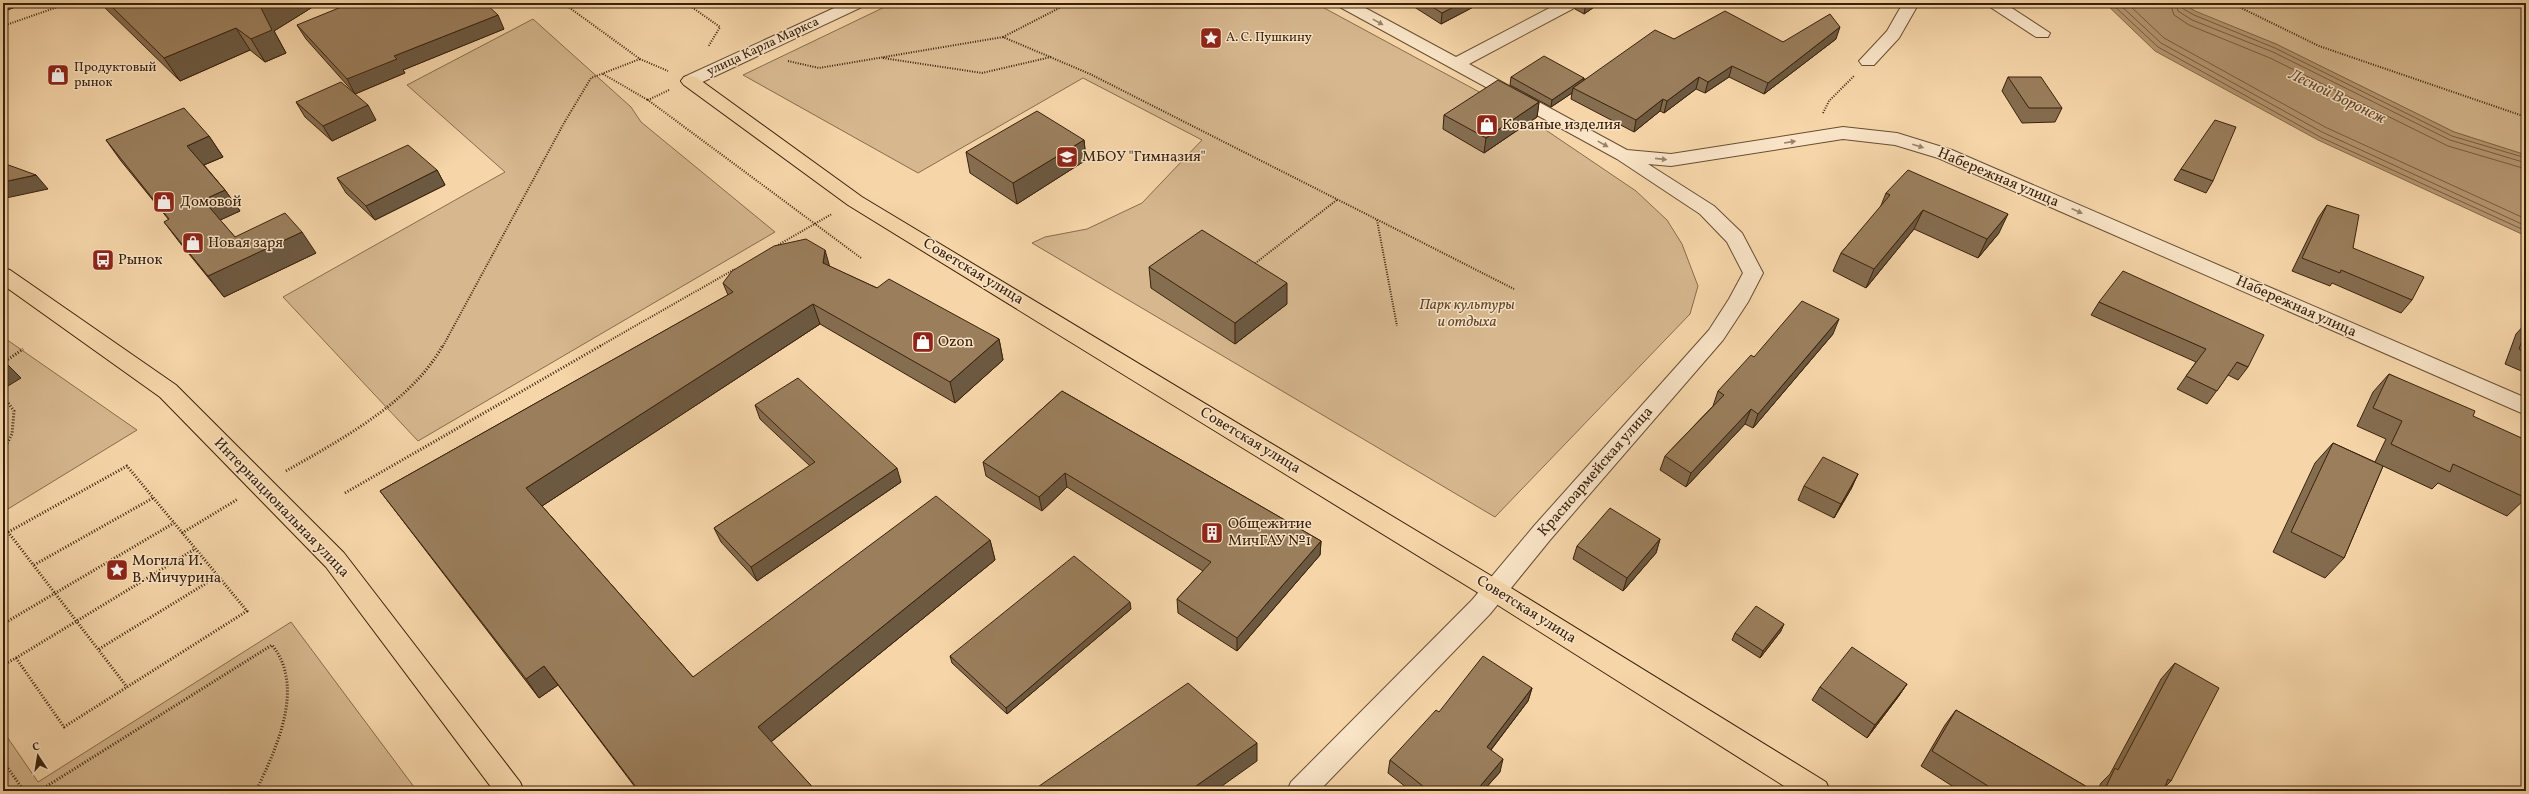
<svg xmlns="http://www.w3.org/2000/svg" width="2529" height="794" viewBox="0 0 2529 794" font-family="Vollkorn,serif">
<rect width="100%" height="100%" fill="#f6d6a9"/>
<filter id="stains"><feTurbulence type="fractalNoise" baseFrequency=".005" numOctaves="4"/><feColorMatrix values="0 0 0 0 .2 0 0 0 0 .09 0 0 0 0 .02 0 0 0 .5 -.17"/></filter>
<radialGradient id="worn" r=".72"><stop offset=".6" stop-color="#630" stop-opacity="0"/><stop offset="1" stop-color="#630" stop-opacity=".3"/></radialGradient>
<path fill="#d6b78e" stroke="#886c4c" d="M893,3H1315L1531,120L1636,191L1667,220L1682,244L1698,286L1690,314L1495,517L1032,243L1045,237L1087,229L1142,203L1202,140L1083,78L918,173L743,75Z
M2182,3H2526V155L2454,132L2276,44L2196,12Z
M533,19L631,107L641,122L775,232L418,441L283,297L505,172L407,85Z
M3,337L137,430L3,512Z
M291,622L417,791H3V731L38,782Z"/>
<path fill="#b69873" stroke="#846849" d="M2105,3H2182L2195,11L2276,44L2454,132L2526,155V236L2318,140L2155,51Z"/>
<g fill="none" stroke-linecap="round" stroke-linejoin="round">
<path stroke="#785c3f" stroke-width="1" d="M2111,3L2158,47L2320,137L2526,231
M2118,3L2161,43L2322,132L2526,226
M2127,3L2164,38L2325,127L2526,219
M2170,3L2174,15L2189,25L2270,58L2448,146L2526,169
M2176,3L2178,11L2192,20L2273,52L2450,140L2526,163
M2181,3L2182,8L2194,15L2275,48L2452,136L2526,158"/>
<g stroke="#684e32" stroke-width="2">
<path id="minor" d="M845,3H866L864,6L696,85H684L681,81L684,77Z
M1336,3H1356L1456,57L1559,3H1580L1578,6L1469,64L1627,150L1671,154L1843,127L1897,133L1952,150L2526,398V415L1938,158L1895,145L1843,139L1671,166L1648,164L1714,206L1742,233L1763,273L1748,302L1723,340L1550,540L1490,614L1319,791H1287L1291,782L1472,600L1534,526L1709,330L1729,299L1743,273L1727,242L1700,214L1617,159L1338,6Z
M1903,3H1919L1899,38L1874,65H1862L1859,61L1887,31Z
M1984,3H2004L2050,33L2048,37H2036Z"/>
</g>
<g stroke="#39210b" stroke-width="2">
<path id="major" d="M690,76L696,77L862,197L1503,583L1826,782L1830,791H1792L1485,597L848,205L684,85L681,81L684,77Z
M3,268L10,270L176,385L344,553L520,782L524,791H494L326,567L160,397L3,285Z"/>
</g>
<path stroke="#39210b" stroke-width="2" stroke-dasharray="1 1.5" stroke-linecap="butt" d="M563,3L640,59L668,71
M686,3L720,27L708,47
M2231,3L2319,46L2526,117
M3,26L69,3
M1003,37L1069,3
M883,58L982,73L1051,57
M788,61L819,68L1003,37L1090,74L1514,289
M603,74L648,100
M669,90L648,100L861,258
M1823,113L1829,101L1854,76
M1377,220L1397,326
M776,246L832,214
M1253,265L1338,199
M443,346L564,123L591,78L640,59
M600,346L735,269"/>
<path stroke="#39210b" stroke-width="3" stroke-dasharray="1 2" stroke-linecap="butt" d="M3,363L23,349
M3,396L14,411L12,434L3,451
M286,471C340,440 412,402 443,345
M345,493L602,345
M8,532L127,687
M182,533L238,499
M3,535L127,466L247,611L64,727L16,658L3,665
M34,565L153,498
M3,624L174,523
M99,649L218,576
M16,658L195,549
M3,761L24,791
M39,791L272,645C306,687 276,749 256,791"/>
<use href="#minor" fill="#f9e4c7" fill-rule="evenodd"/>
<use href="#major" fill="#f6d6a9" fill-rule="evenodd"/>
</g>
<path fill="#856d50" stroke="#39210b" d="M100,3H319L274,31L286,53L265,62L250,50L180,81Z
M1408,3H1481L1441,24Z
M1576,3H1600L1584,14L1575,9Z
M297,25L504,29L403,70L405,73L355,94L306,39Z
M1674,39L1783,42L1836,39L1764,94L1729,77L1705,93L1696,89L1664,113L1660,111L1634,132L1571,99L1572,93L1551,107L1510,85L1511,77L1584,78V80Z
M2008,77L2062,108L2055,122L2022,123L2002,91Z
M296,102L376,120L332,141L305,117Z
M1539,102L1537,117L1484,153L1443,129L1444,115Z
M209,136L223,157L204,165L225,190L240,211L220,220L235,237L316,253L224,297L180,243L164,222L169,220L121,161L106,140Z
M1084,140L1086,160L1017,204L970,173L966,152Z
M2181,169L2213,181L2206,193L2174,180Z
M437,170L445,185L375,220L346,193L337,178Z
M1886,193L1999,233L1978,258L1914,229L1866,288L1833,271L1841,253L1880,208Z
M2327,205L2353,248L2412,300L2401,313L2332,283L2330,286L2292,271L2318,218Z
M829,266L877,288L999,339L1003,360L955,403L820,324L542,506L693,677L990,540L995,560L771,742L816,791H638L558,685L539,698L380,491L728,295L723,283Z
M1149,267L1287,304L1235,344L1151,288Z
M2099,302L2248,367L2238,380L2228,375L2207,404L2177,389L2196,362L2091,315Z
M2526,323V373L2505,364L2516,334Z
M1833,334L1753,428L1745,424L1686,487L1660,470L1665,456L1713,406L1718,391L1754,357Z
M2389,374L2473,416L2526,498L2507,516L2438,483L2432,489L2383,466L2344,558L2325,578L2273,552L2315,463L2333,443L2375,462L2386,439L2357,426L2373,392Z
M1062,391L1321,541L1320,555L1237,651L1178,613L1177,599L1203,571L1067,487L1042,511L986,476L983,462Z
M755,405L901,482L757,581L721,542L714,528L810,466L760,419Z
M1858,474L1851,489L1834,518L1798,500L1804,486Z
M1660,539L1656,553L1623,591L1573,559L1577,546Z
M1131,609L1007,714L952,663L950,656Z
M1781,631L1760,658L1732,640L1735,633Z
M2175,663L2171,781L2164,788L2163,791H2097L2101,783L2110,774L2161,679Z
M1907,684L1898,697L1867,738L1812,700L1820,687Z
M1532,688L1528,701L1491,750L1500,772L1483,791H1411L1388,773L1390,760L1439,712Z
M1956,710L2094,791H1960L1921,766L1945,725Z"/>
<path fill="#6c5941" stroke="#39210b" d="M3,3H25L3,12Z
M269,3H319L274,31L286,53L265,62L251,39L261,8Z
M1461,3H1481L1441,24L1442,13Z
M1586,3H1600L1584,14Z
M498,15L504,29L403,70L405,73L355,94L347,79L394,56Z
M1840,27L1836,39L1764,94L1768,83Z
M236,28L250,50L180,81L164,58Z
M1732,66L1729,77L1705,93L1708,82Z
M1699,77L1696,89L1664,113L1667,101Z
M1584,78L1583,85L1573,88L1572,93L1551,107L1552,100Z
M1663,99L1660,111L1634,132L1636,120Z
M1539,102L1537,117L1484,153L1486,138Z
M368,105L376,120L332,141L323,126Z
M209,136L223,157L201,166L187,146Z
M1084,140L1086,160L1017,204L1013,183Z
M437,170L445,185L375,220L366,206Z
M36,175L48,189L6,198L3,203V182Z
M225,190L240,211L218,221L203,200Z
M1923,210L1914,229L1866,288L1874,269Z
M2008,214L1999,233L1978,258L1987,239Z
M302,232L316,253L224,297L208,276Z
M825,250L831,271L823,263Z
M1287,283V304L1235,344V323Z
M813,304L820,324L539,508L526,488Z
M1839,319L1833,334L1753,428L1758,414Z
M999,339L1003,360L955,403L950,382Z
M7,364L21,378L3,389V366Z
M1751,409L1745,424L1686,487L1691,473Z
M897,468L901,482L757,581L751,567Z
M1065,473L1067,487L1042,511L1039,497Z
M1858,474L1851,489L1834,518L1841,504Z
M1660,539L1656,553L1623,591L1627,578Z
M990,540L995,560L767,745L758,727Z
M1321,541L1320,555L1237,651V638Z
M1130,602L1131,609L1007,714L1006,708Z
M1784,624L1781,631L1760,658L1763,651Z
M544,666L558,685L539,698L526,679Z
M1907,684L1898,697L1867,738L1875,725Z
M1532,688L1528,701L1483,760L1487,747Z
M1257,743V761L1215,791H1189Z
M1503,759L1500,772L1483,791H1476Z"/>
<path fill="#9b7f5d" stroke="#39210b" d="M108,3H269L261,8L272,30L251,39L236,28L164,58Z
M351,3H485L498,15L394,56L397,59L347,79L297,25Z
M1426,3H1461L1442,13Z
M1725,11L1783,42L1830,14L1840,27L1768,83L1732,66L1708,82L1699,77L1667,101L1663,99L1636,120L1573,88L1655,30L1674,39Z
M1544,56L1584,78L1552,100L1511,77Z
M2008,77H2041L2062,108H2029Z
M1498,80L1539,102L1486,138L1444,115Z
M341,82L368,105L323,126L296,102Z
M184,108L209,136L187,146L225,190L203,200L235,237L285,213L302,232L208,276L164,222L169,219L106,140Z
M1037,111L1084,140L1013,183L966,152Z
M2215,120L2236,127L2213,181L2181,169Z
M408,145L437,170L366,206L337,178Z
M3,163L36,175L3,182Z
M1908,170L2008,214L1987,239L1923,210L1874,269L1841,253L1890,195L1886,193Z
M2327,205L2359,215L2353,248L2424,277L2412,300L2341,270L2340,273L2302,258Z
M1202,230L1287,283L1235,323L1149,267Z
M806,239L825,250L823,263L877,288L889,279L999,339L950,382L813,304L526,488L693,677L936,496L990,540L758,727L816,791H639L544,666L526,679L380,491L733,292L723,283L732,271L774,246Z
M2123,271L2264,335L2248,367L2237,362L2217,391L2186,376L2206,349L2099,302Z
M1802,301L1839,319L1758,414L1751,409L1691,473L1665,456L1724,395L1718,391L1751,355L1754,357Z
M2526,329V353L2519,349Z
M3,361L7,364L3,366Z
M2389,374L2475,411L2473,416L2526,440V498L2453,464L2450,472L2391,444L2402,421L2373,408Z
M798,378L897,468L751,567L714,528L815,462L755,405Z
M1062,391L1321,541L1237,638L1177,599L1211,562L1065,473L1039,497L983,462Z
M2333,443L2383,466L2344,558L2291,532Z
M1823,457L1858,474L1841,504L1804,486Z
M1610,508L1660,539L1627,578L1577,546Z
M1074,556L1130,602L1006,708L950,656Z
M1756,606L1784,624L1763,651L1735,633Z
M1852,647L1907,684L1875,725L1820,687Z
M1483,656L1532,688L1487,747L1503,759L1476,791H1429L1390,760L1436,710L1439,712Z
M2175,663L2219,688L2171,781L2168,779L2163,791H2104L2115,768L2118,770Z
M1188,683L1257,743L1189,791H1032Z
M1956,710L2094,791H1996L1932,751Z"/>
<defs><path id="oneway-solid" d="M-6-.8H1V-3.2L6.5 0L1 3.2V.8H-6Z"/></defs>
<g fill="#998269">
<use href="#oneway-solid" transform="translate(1378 22) rotate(29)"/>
<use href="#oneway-solid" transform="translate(1790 142) rotate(-9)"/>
<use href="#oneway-solid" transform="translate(1603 144) rotate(29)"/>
<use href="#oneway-solid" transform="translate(1918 146) rotate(17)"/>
<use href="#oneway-solid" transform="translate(1661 159) rotate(6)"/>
<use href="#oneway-solid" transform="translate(2077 211) rotate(24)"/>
</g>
<defs>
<g id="sight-square" transform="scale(1.15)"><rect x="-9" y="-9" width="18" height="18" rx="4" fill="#8f2418" stroke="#f9e4c7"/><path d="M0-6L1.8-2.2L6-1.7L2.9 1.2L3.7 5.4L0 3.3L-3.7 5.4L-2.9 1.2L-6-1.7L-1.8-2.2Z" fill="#fff"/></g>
<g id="shop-square" transform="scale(1.15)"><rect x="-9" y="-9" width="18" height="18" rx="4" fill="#8f2418" stroke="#f9e4c7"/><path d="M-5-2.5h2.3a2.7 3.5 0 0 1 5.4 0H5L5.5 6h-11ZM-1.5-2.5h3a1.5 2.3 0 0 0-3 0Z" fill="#fff"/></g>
<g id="school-square" transform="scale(1.15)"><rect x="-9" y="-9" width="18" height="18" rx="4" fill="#8f2418" stroke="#f9e4c7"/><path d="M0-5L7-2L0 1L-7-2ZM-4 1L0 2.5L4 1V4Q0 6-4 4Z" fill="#fff"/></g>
<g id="bus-square" transform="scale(1.15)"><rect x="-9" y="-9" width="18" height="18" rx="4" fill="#8f2418" stroke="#f9e4c7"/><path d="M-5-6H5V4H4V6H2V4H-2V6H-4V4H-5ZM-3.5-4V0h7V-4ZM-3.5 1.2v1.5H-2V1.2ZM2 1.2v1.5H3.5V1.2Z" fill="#fff"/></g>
<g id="building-square" transform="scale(1.15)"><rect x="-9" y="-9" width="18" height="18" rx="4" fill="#8f2418" stroke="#f9e4c7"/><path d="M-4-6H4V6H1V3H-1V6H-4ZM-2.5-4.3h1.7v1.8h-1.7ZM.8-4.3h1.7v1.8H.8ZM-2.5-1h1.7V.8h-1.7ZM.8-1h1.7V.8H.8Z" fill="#fff"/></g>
</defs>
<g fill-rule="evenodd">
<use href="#sight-square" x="1211" y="38"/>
<use href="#shop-square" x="58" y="75"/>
<use href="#shop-square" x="1487" y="125"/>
<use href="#school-square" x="1067" y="157"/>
<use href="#shop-square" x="164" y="202"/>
<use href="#shop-square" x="193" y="243"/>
<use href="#bus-square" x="103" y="260"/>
<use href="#shop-square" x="923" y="342"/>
<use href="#building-square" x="1212" y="533"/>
<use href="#sight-square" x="117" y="570"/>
</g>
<g text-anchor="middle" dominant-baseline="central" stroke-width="3" stroke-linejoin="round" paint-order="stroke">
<g font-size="13" fill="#39210b" stroke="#f9e4c7" text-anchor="start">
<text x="1226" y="38">А. С. Пушкину</text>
<text x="74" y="68">Продуктовый<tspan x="74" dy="15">рынок</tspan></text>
</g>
<g font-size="13" fill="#39210b" stroke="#f9e4c7">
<text transform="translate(763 47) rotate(-25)">улица Карла Маркса</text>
</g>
<g font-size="15" fill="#39210b" stroke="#f9e4c7" text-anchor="start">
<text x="1502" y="125">Кованые изделия</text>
<text x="1082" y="157">МБОУ "Гимназия"</text>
<text x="180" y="202">Домовой</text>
<text x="208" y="243">Новая заря</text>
<text x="118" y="260">Рынок</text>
<text x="938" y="342">Ozon</text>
<text x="1228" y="524">Общежитие<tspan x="1228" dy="17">МичГАУ №1</tspan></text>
<text x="132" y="561">Могила И.<tspan x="132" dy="17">В. Мичурина</tspan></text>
</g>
<g font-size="15" fill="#39210b" stroke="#f9e4c7">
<text transform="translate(1998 178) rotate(23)">Набережная улица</text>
<text transform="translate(973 272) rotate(31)">Советская улица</text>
<text transform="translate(2296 307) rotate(24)">Набережная улица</text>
<text transform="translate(1250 441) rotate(31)">Советская улица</text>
<text transform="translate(1596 472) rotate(-49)">Красноармейская улица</text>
<text transform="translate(281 508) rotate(46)">Интернациональная улица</text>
<text transform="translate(1526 610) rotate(32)">Советская улица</text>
</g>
<g font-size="15" font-style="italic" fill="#60462c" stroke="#f9e4c7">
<text x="1467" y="305">Парк культуры<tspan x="1467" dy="17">и отдыха</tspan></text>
</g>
<g font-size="16" font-style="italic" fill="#654b2f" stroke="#f9e4c7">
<text transform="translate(2337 97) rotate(26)">Лесной Воронеж</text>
</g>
</g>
<rect width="2529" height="794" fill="none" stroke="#f6d6a9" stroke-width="16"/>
<rect x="4" y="4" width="2521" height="786" fill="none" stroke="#39210b" stroke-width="2"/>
<rect x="8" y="8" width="2513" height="778" fill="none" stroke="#39210b"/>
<g transform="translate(38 756) rotate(348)" stroke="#f9e4c7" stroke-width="3" paint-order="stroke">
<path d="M0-3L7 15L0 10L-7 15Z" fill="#39210b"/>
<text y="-6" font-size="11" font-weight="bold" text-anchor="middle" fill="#39210b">С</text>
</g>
<rect width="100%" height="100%" filter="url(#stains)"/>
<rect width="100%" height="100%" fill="url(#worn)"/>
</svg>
